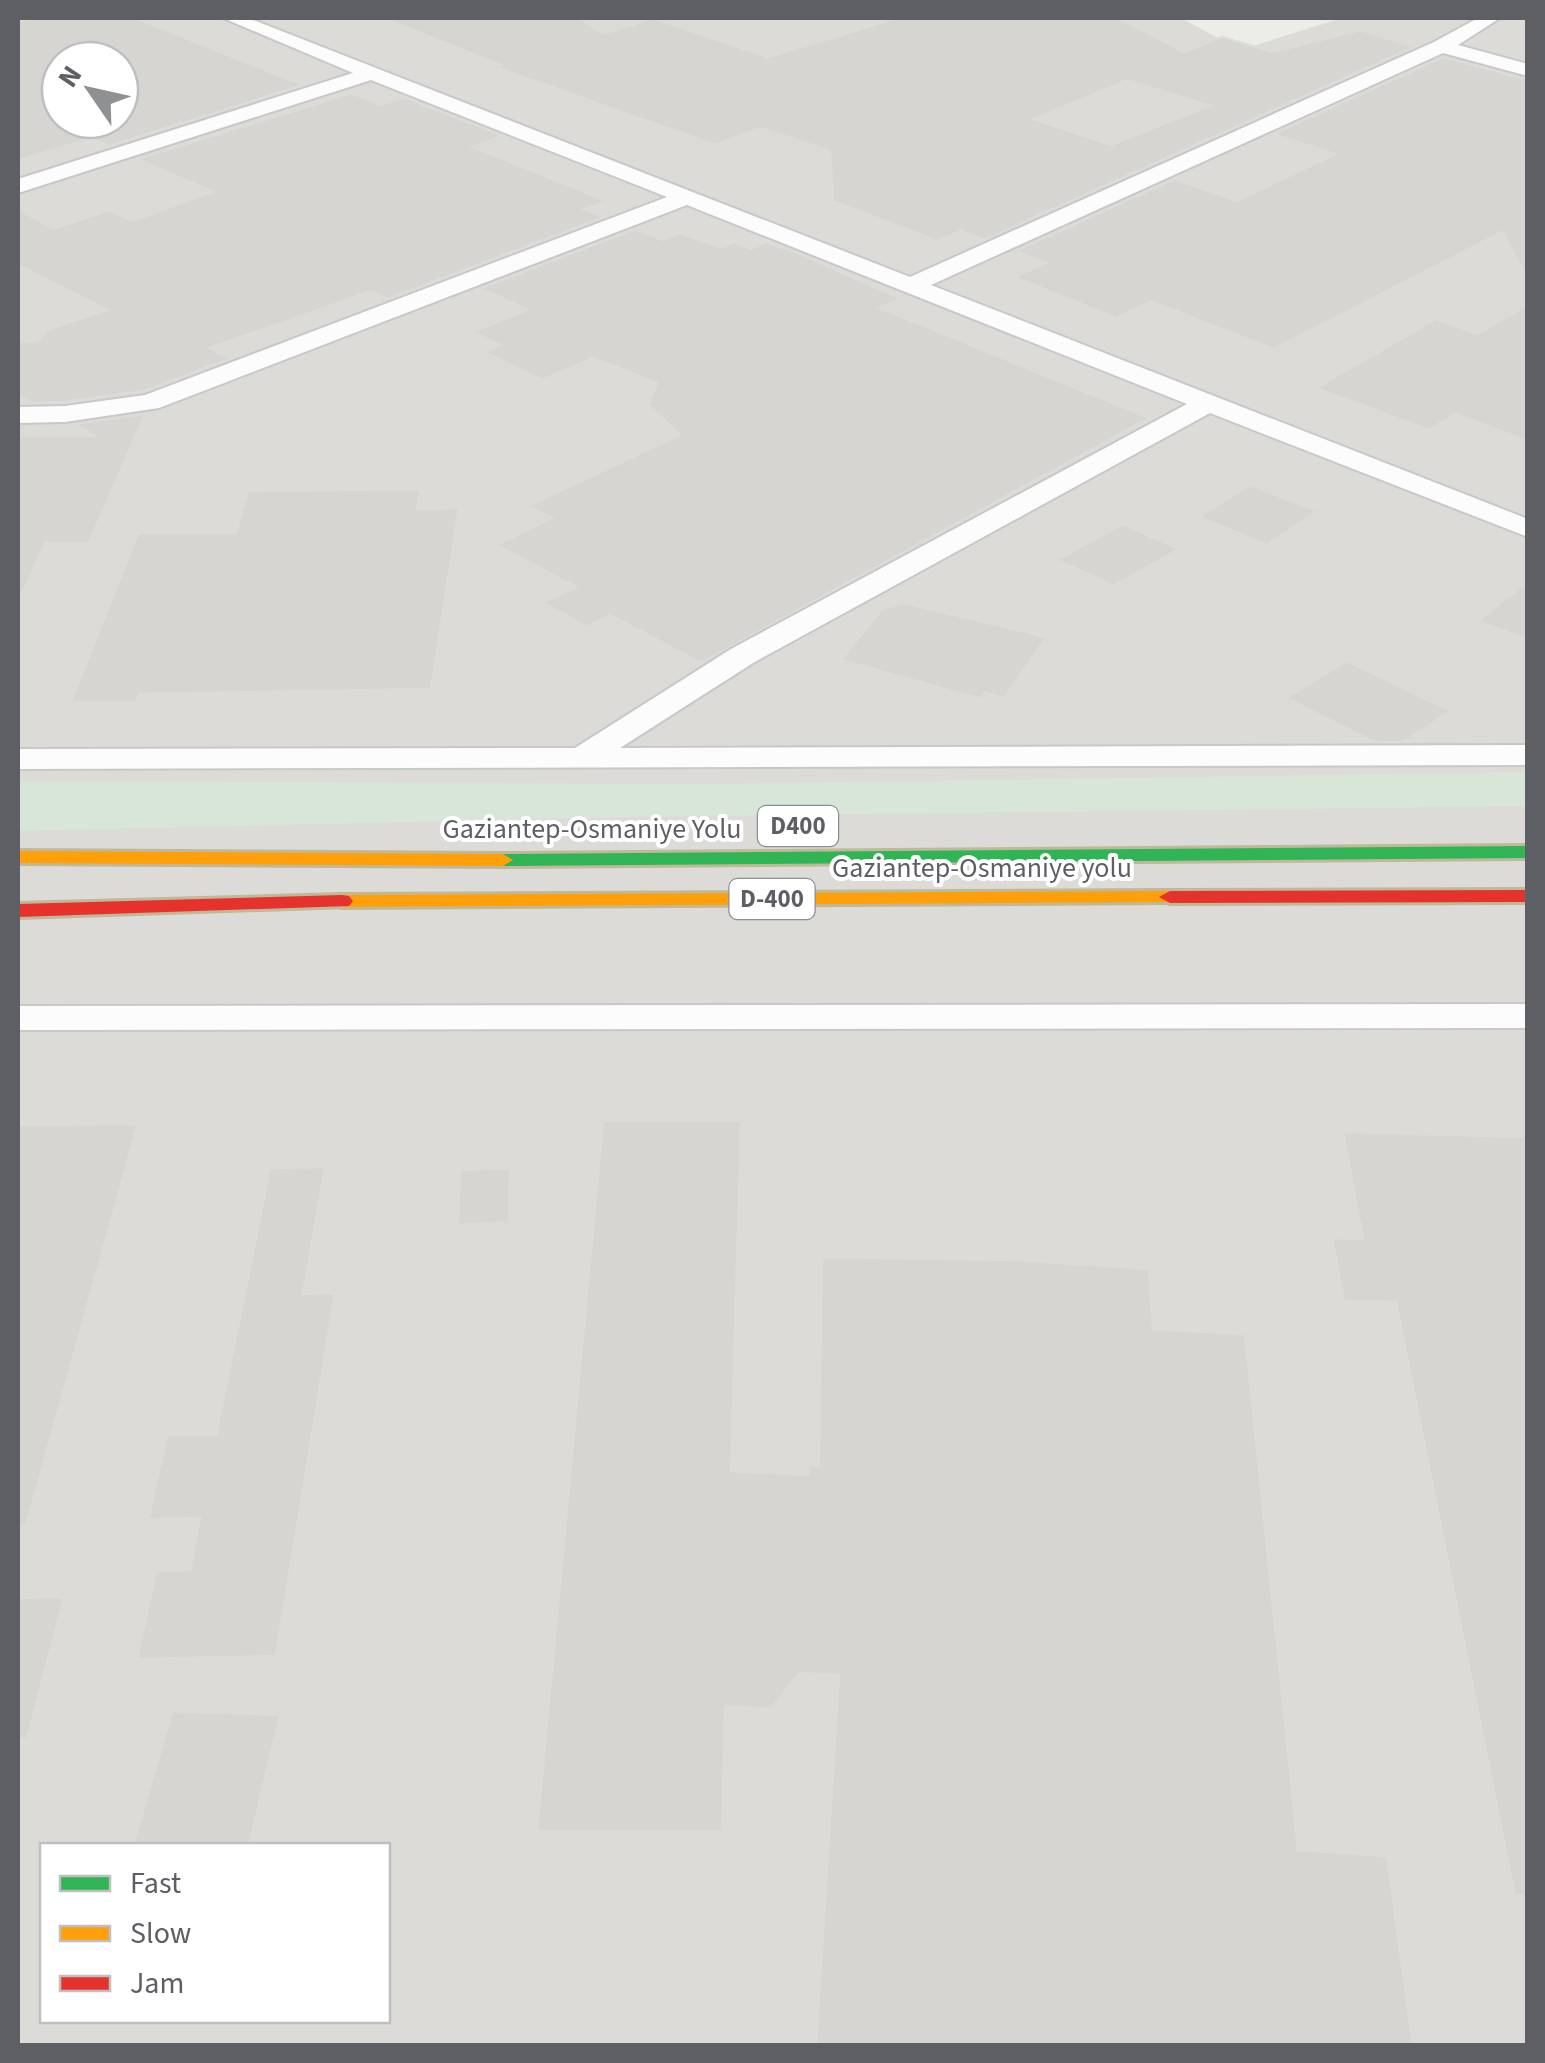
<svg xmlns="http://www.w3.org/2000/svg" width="1545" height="2063" viewBox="0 0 1545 2063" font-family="'Source Sans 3',sans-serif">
<rect width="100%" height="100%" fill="#ecece8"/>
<path fill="#dcdbd8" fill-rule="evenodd" d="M18,18H1181L1240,50L1342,18H1527V2045H18ZM60,60H120V120H60ZM42,1846H388V2020H42Z"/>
<path fill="#d7e6d8" d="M1527,772V806L629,817L18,831V781L705,784Z"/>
<path fill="#d6d5d2" stroke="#dcdbd7" stroke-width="2.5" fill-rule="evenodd" d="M33,18H136L303,85L109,146L91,138L18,161V22ZM60,60H120V120H60Z
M383,18H579L603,34L653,18L769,57L897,18H1118L1184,52L1222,37L1273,52L1361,30L1414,47L984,240L961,231L937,241L833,201L830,151L760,128L715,145L495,67L500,65ZM1127,80L1209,106L1111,145L1034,119Z
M1443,57L1528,80V279L1502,232L1274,349L1151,301L1116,318L1014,277L1046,263L1015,251L1174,179L1237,201L1335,154L1273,134Z
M352,93L381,105L404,97L503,136L472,147L607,201L584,209L604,217L388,299L372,291L209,348L230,359L144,391L65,402L33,403L18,395V342L37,341L50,329L107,310L18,265V209L53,229L109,210L132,221L213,192L137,159Z
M635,229L663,240L681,233L721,248L734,242L751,249L765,242L796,252L901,299L880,308L1149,418L701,663L610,615L587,627L544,603L576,587L497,545L552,518L528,506L680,435L648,405L657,383L594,358L542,380L484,352L500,345L472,332L527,310L481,288Z
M1528,304V441L1455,414L1429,430L1316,388L1436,319L1478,334Z
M145,414L89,543H45L18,603V436H97L74,424Z
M1250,485L1317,511L1267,545L1199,517Z
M420,489L417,509L459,508L431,689L139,694L136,702H71L138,533H236L248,491Z
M1123,524L1179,549L1114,586L1057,560Z
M1528,581V640L1478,621Z
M904,603L1030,633L1046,638L1004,698L985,693L981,699L841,660L882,609Z
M1347,661L1451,711L1404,742H1374L1286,698Z
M603,1121H741L731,1471L808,1475L809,1465L819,1466L822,1257L1015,1260L1149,1269L1153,1329L1245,1334L1298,1850L1387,1856L1413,2046H816L839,1675L799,1673L771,1709L725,1706L722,1831H537Z
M138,1124L26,1526L18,1525V1125Z
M1343,1132L1528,1137V1895L1515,1896L1396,1302L1344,1301L1332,1238L1363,1239Z
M325,1167L303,1294L335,1293L276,1656L137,1659L156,1571L190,1570L200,1518L148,1519L167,1435H216L270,1168Z
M510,1168L509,1222L458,1225L460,1170Z
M64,1597L27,1739L18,1738V1598Z
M172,1711L280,1715L249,1846H133Z"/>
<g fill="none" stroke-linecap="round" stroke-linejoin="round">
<g stroke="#c8c8c8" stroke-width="4">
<path id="street" d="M223,18H248L910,277L1434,42L1478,18H1500L1458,45L1528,64V76L1443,53L931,285L1528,519V537L1210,413L753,663L620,748L1528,745V765L18,769V749L575,748L731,649L1187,404L687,205L159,408L65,422L18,423V407L65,406L145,395L667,197L371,80L18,193V179L353,73Z
M1528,1004V1028L18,1030V1006Z"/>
</g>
<g stroke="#bfb999" stroke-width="6">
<path id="fast" d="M1528,846V858L503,866L493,860L503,854Z"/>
</g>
<g stroke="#bfb999" stroke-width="6">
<path id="slow" d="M18,851L503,854L513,860L503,866L18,863Z
M1170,891L1177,892L1181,897L1177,902L342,907L331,901L342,895Z"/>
</g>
<g stroke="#bfb999" stroke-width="6">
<path id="jam" d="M1528,890V902L1170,903L1159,897L1170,891Z
M342,895L349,896L353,901L349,906L18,917V904Z"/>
</g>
<use href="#street" fill="#fcfcfc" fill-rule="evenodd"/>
<use href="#fast" fill="#30b455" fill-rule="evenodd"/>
<use href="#slow" fill="#ff9f0a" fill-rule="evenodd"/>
<use href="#jam" fill="#e5322d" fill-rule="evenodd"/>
</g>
<g text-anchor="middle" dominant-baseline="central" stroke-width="8" stroke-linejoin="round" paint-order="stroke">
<g fill="#fff" stroke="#8e8f92" stroke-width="2.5">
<rect x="758" y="806" width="80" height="40" rx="8"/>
<rect x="729.5" y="879" width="85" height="40" rx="8"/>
</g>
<g font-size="25" font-weight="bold" fill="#5d5f64">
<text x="798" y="826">D400</text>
<text x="772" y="899">D-400</text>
</g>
<g font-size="28" fill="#5d5f64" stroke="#fff">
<text x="592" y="829">Gaziantep-Osmaniye Yolu</text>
<text x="982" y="868">Gaziantep-Osmaniye yolu</text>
</g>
</g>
<rect width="1545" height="2063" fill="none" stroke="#5d5f64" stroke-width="40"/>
<rect x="40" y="1843" width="350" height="180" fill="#ffffff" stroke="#bebfc1" stroke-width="2.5"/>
<rect x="60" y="1876" width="50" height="15" fill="#30b455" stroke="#bebfc1" stroke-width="2.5"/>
<text x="130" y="1893" font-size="30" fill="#5d5f64">Fast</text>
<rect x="60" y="1926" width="50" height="15" fill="#ff9f0a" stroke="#bebfc1" stroke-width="2.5"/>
<text x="130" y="1943" font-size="30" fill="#5d5f64">Slow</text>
<rect x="60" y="1976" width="50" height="15" fill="#e5322d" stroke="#bebfc1" stroke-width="2.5"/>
<text x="130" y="1993" font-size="30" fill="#5d5f64">Jam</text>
<g transform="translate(90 90) rotate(304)"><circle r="48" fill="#ffffff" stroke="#bebfc1" stroke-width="2.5"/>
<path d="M0-8L18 38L0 25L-18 38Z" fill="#8f9092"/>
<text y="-15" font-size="28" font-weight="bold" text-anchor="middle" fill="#5d5f64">N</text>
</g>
</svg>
